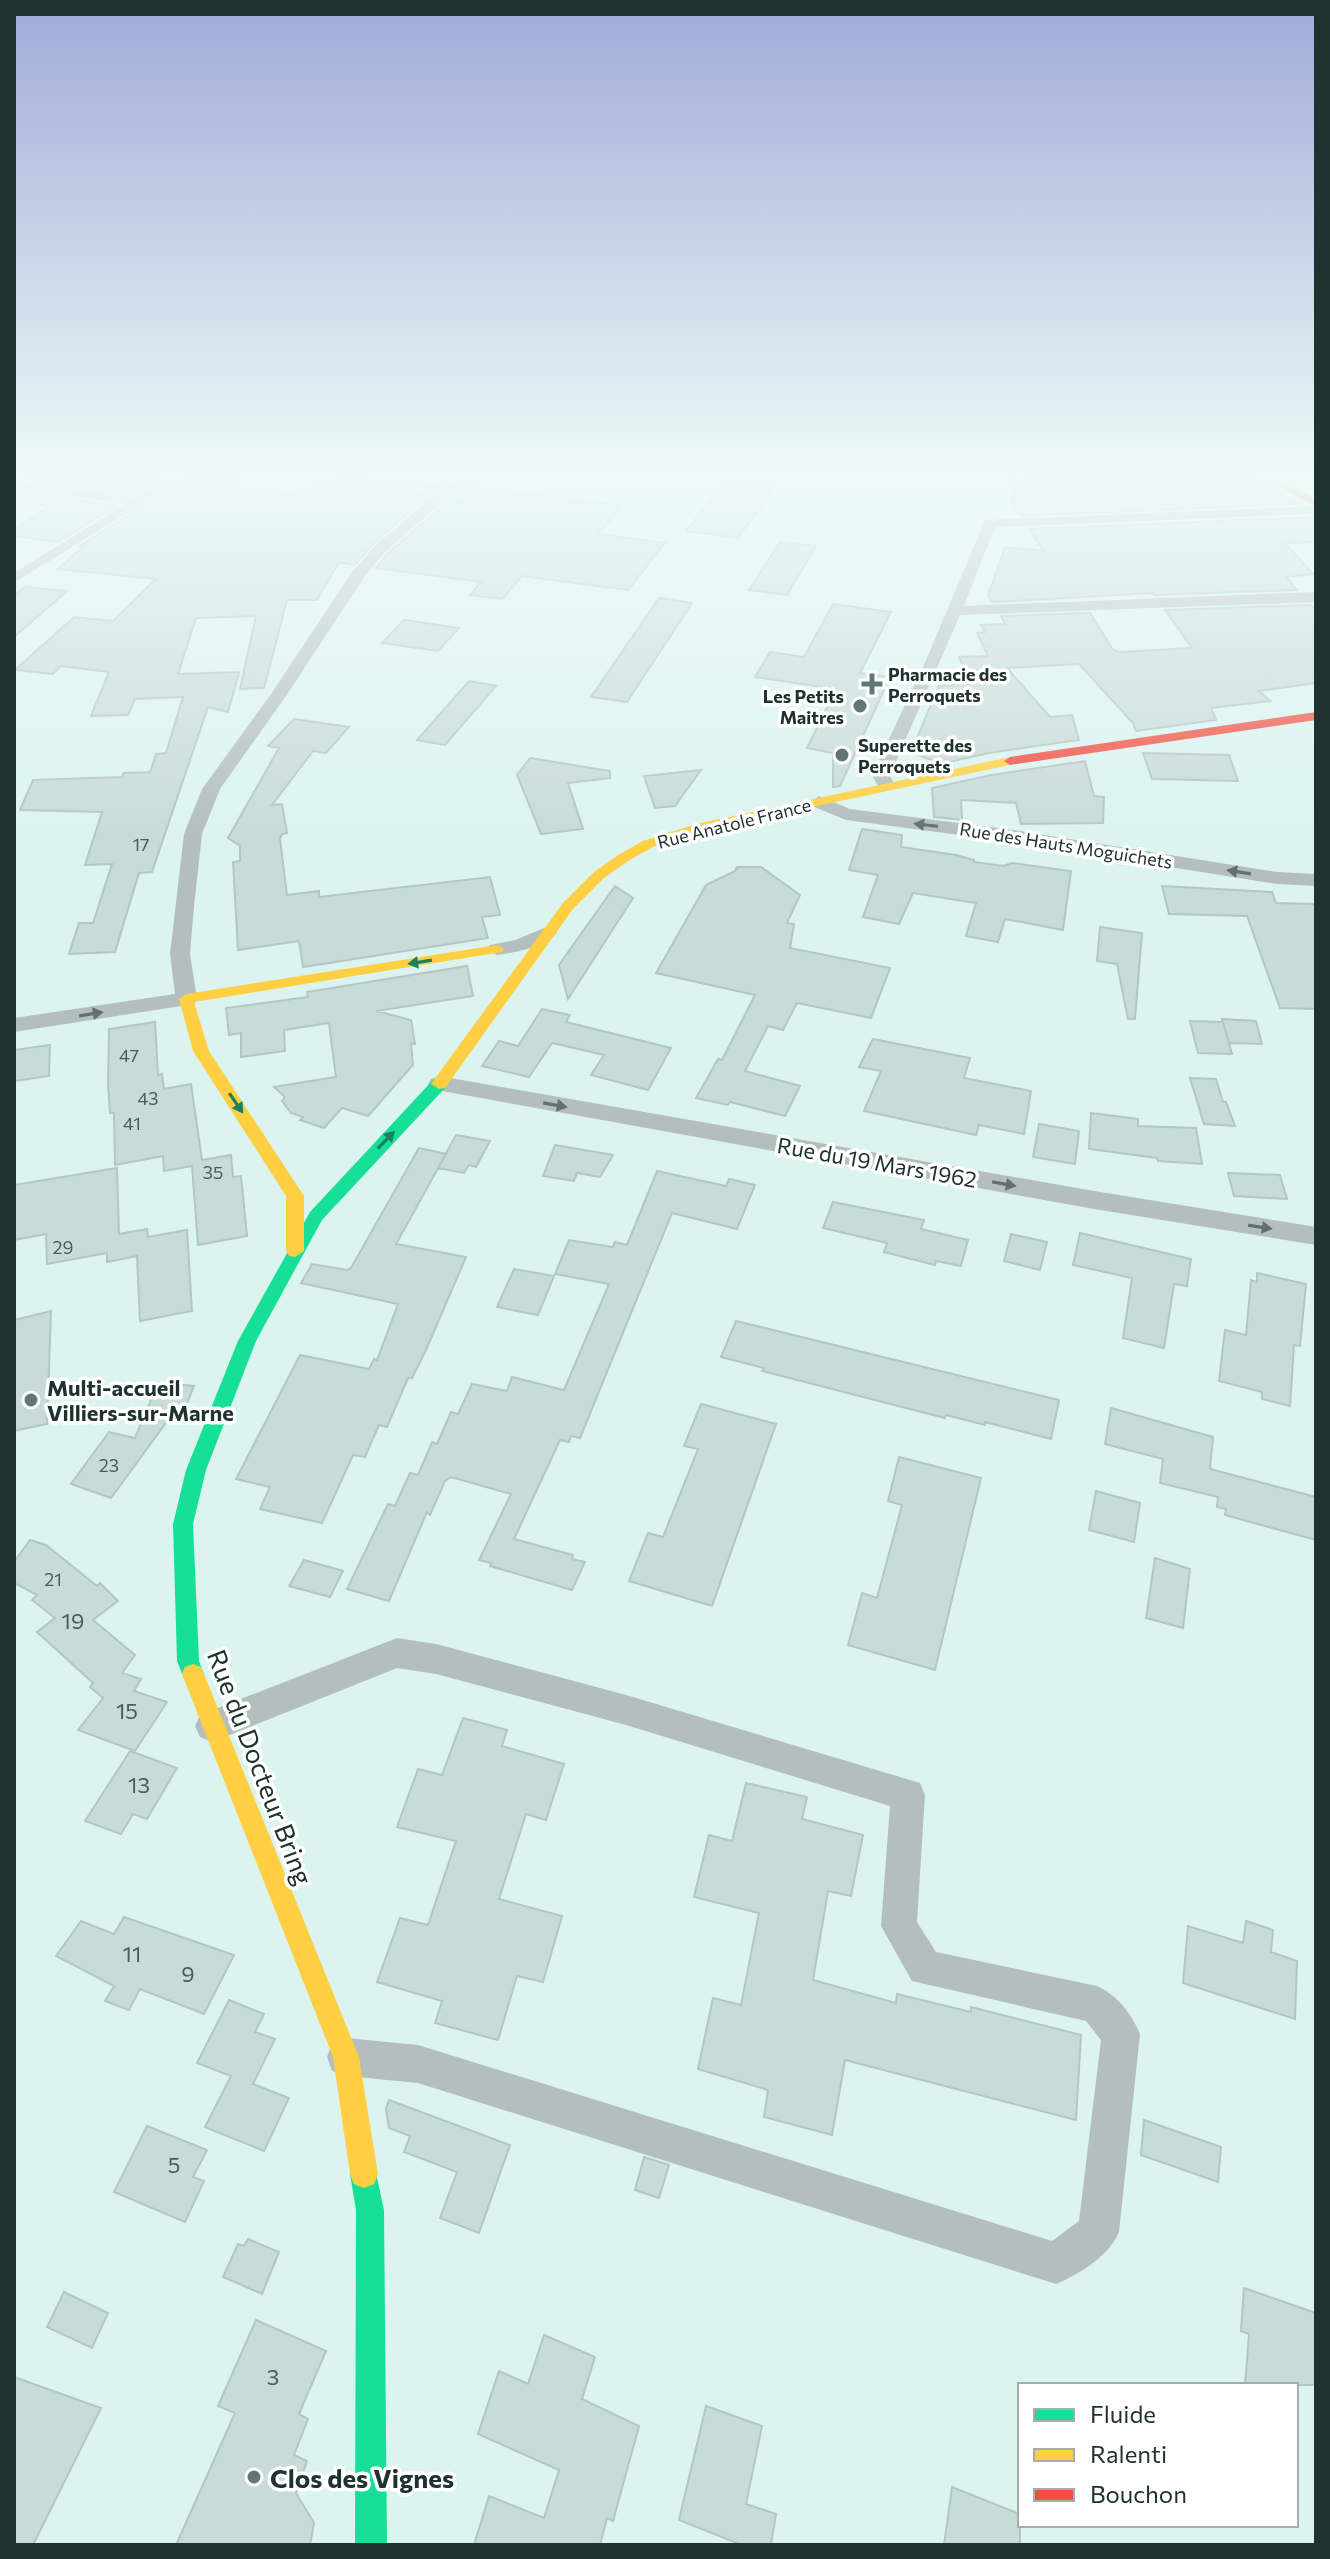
<svg xmlns="http://www.w3.org/2000/svg" width="1330" height="2559" viewBox="0 0 1330 2559" font-family="Commissioner,sans-serif">
<rect width="100%" height="100%" fill="#dcf4f0"/>
<path fill="#c8dbd8" stroke="#b3c6c3" stroke-width="2" d="M25,479H161L134,495Z
M185,479H237L227,488L295,493L304,489L314,490L338,479H362L428,496L374,543L355,565L339,562L317,600H287L264,688L240,689L256,616L196,618L178,674L239,672L228,712L208,707L152,872L139,873L115,952L69,954L79,923H93L112,864L85,865L102,812L20,810L33,780L122,777L124,773L150,772L156,754L166,753L183,697L135,699L128,715L91,716L109,672L61,666L53,674L15,670L74,617L113,621L156,579L58,569L84,546H80Z
M1006,479H1256L1299,504L1021,516L1011,501L1015,492Z
M725,481L774,488L738,538L686,531Z
M493,489L622,506L598,534L665,543L628,590L522,576L502,599L470,595L481,582L376,568L388,553L451,499L465,500L477,490Z
M14,491L116,506L58,542L14,536V529L50,506L16,501L23,497L14,495Z
M1316,517V542L1285,543L1313,574L1286,577L1297,590L1154,595L1153,593L992,602L988,596L1005,547L1044,551L1029,529Z
M780,542L816,546L787,595L749,590Z
M25,587L67,591L14,637V596Z
M659,598L692,603L627,702L591,697Z
M833,604L891,612L860,673L890,677L840,786L833,787V753L807,748L836,689L755,677L770,652L804,657Z
M1311,605L1316,611V683L1259,691L1270,701L1211,708L1216,720L1136,731L1133,723L1079,664L1007,668L1050,717L1072,715L1079,740L989,753L931,766V760L911,752L939,686L971,684L959,657L988,656L977,633L985,632L981,625L1005,624L1001,616L1090,613L1113,650L1120,652L1192,648L1165,610Z
M404,620L459,628L438,651L382,643Z
M469,681L496,686L445,745L417,740Z
M294,719L349,727L326,753L313,751L272,805L282,804L287,833L282,834L280,839L287,895L319,891V897L490,877L500,915L482,917L488,938L303,967L299,941L238,950L233,862L240,861V846L228,838L279,748L268,746Z
M1143,753L1229,755L1238,781L1152,779Z
M530,758L610,771V778L568,783L583,829L541,834L517,775Z
M1085,761L1094,796L1104,797L1103,823L1021,824L1016,803L961,800L962,820L934,817L932,788L991,775Z
M701,770L675,806L655,808L644,776Z
M862,829L902,835L901,847L956,855L974,860V862L1003,866L1012,863L1071,871L1063,930L1005,919L998,942L966,936L976,903L913,893L899,924L863,917L878,875L849,870Z
M737,867H761L800,895L787,923L794,924L790,948L890,968L871,1018L797,1003L783,1030L768,1026L745,1071L800,1086L785,1116L730,1102L728,1105L696,1098L718,1059L722,1060L755,995L656,973L706,885L735,871Z
M615,886L633,898L568,999L559,965Z
M1162,886L1272,892L1276,903L1316,904V1009L1280,1008L1247,916L1169,914Z
M1100,927L1142,933L1135,1019H1128L1117,964L1097,961Z
M467,966L473,996L376,1011L411,1020L415,1044H411L413,1065L368,1116L342,1108L324,1128L300,1120L303,1117L291,1113L282,1101L285,1097L274,1087L336,1077L329,1023L284,1030L285,1051L241,1057V1033L229,1035L226,1008L308,997L307,992Z
M542,1009L570,1015L566,1022L671,1048L648,1090L591,1075L604,1055L552,1043L529,1077L482,1066L499,1041L518,1046Z
M1222,1019L1256,1021L1262,1044L1229,1043Z
M1190,1021L1223,1022L1232,1054L1198,1053Z
M155,1022L158,1075L162,1074L164,1089L191,1084L202,1160L231,1155L233,1177L241,1176L247,1236L198,1245L192,1166L164,1171L163,1156L115,1165L114,1113H110L108,1085L109,1029Z
M873,1039L970,1058L964,1078L1031,1091L1024,1134L979,1125L976,1135L864,1111L881,1071L859,1067Z
M50,1045L49,1076L14,1081V1050Z
M1190,1078L1216,1079L1223,1102H1226L1235,1126L1204,1124Z
M1091,1113L1138,1119V1126L1196,1128L1202,1164L1158,1161L1157,1158L1089,1149Z
M1039,1124L1079,1131L1075,1164L1033,1157Z
M456,1135L490,1141L476,1167L469,1165L464,1173L438,1168Z
M555,1145L613,1155L600,1177L577,1173L574,1181L543,1176Z
M419,1148L446,1154L396,1244L466,1257L426,1350L412,1378H408L387,1427L379,1425L365,1457L353,1455L322,1523L260,1509L270,1487L236,1479L300,1355L369,1369L374,1359L377,1360L398,1304L301,1283L312,1264L347,1270L351,1268Z
M117,1168L119,1234L147,1229L148,1237L187,1230L192,1311L140,1321L137,1256L107,1262V1253L47,1264L46,1234L14,1240V1185Z
M657,1171L726,1186L729,1179L755,1185L737,1229L672,1213L580,1438L571,1436L569,1442L560,1440L514,1539L573,1555L572,1559L585,1562L572,1590L490,1566L491,1563L479,1560L511,1494L451,1477L445,1481L430,1515L427,1512L389,1601L347,1589L388,1504L395,1506L410,1473L418,1475L432,1442L437,1444L451,1412L458,1414L472,1384L507,1391L512,1377L564,1390L609,1284L555,1274L569,1240L613,1247L615,1242L627,1245Z
M1228,1173L1280,1175L1287,1199L1234,1196Z
M833,1202L924,1220L921,1229L968,1240L961,1266L936,1261L935,1265L884,1252L887,1243L823,1228Z
M1080,1233L1191,1259L1187,1286L1174,1284L1164,1348L1123,1338L1132,1278L1073,1265Z
M1011,1234L1047,1242L1040,1270L1004,1261Z
M514,1269L554,1276L538,1315L497,1307Z
M1257,1273L1306,1284L1300,1346L1294,1345L1290,1406L1262,1399V1392L1219,1381L1225,1330L1246,1335L1251,1280L1257,1282Z
M51,1311L47,1424L14,1431V1320Z
M736,1321L1059,1400L1051,1439L985,1422V1425L946,1415L945,1418L762,1371L764,1368L721,1357Z
M158,1383L194,1386L182,1416H171L111,1498L71,1484L109,1432L135,1438Z
M701,1404L776,1424L712,1606L629,1581L648,1533L663,1537L698,1449L684,1446Z
M1111,1408L1213,1437L1210,1469L1316,1497V1540L1225,1515L1226,1509L1217,1507L1218,1497L1160,1483L1163,1459L1105,1444Z
M899,1457L981,1478L935,1670L848,1645L862,1593L877,1598L902,1505L888,1501Z
M1096,1491L1140,1503L1134,1542L1089,1530Z
M30,1540L46,1545L97,1586L100,1583L118,1601L93,1620L135,1655L122,1673L141,1679L134,1691L167,1702L135,1751L78,1730L103,1698L90,1687L93,1683L37,1632L55,1618L32,1600L37,1595L14,1583V1562Z
M1155,1558L1190,1569L1183,1628L1146,1618Z
M304,1560L343,1571L330,1597L289,1586Z
M463,1718L507,1730L502,1746L564,1764L546,1820L526,1814L499,1899L562,1916L543,1982L517,1976L498,2040L435,2023L442,2001L377,1982L400,1918L428,1925L456,1841L397,1827L418,1769L442,1775Z
M130,1751L177,1768L147,1819L133,1814L121,1834L85,1821Z
M746,1783L807,1797L802,1819L863,1835L851,1896L828,1891L813,1980L896,2003L897,1994L971,2012V2007L1081,2035L1076,2120L845,2060L832,2135L764,2117L768,2090L698,2069L713,1998L741,2005L759,1913L694,1897L709,1835L732,1841Z
M124,1917L234,1955L204,2014L140,1989L129,2010L105,2001L114,1986L56,1956L81,1921L114,1934Z
M1246,1921L1273,1930L1271,1952L1297,1961L1295,2019L1183,1983L1188,1926L1243,1943Z
M229,2000L264,2014L255,2032L275,2039L253,2084L289,2098L264,2151L205,2127L231,2076L197,2063Z
M389,2100L510,2145L479,2233L440,2218L457,2172L404,2152L410,2136L389,2128L386,2109Z
M1144,2120L1221,2147L1218,2182L1141,2155Z
M147,2126L207,2150L193,2177L204,2181L185,2222L114,2192Z
M644,2157L669,2165L659,2198L635,2190Z
M248,2239L279,2252L262,2294L223,2277L238,2244L244,2246Z
M1244,2288L1316,2313V2385H1245L1249,2334L1241,2331Z
M64,2292L108,2313L92,2348L47,2327Z
M256,2320L326,2351L299,2414L308,2419L294,2455L307,2461L296,2493L314,2523L310,2545H176L235,2413L218,2406Z
M544,2335L595,2357L582,2399L639,2426L613,2521L607,2518L600,2545H474L489,2496L544,2518L559,2470L478,2434L499,2371L528,2384Z
M14,2377L101,2408L33,2545H14Z
M706,2406L762,2426L746,2504L776,2514L771,2545H742L679,2520Z
M952,2487L1020,2514V2545H944Z"/>
<g fill="none" stroke-linecap="round" stroke-linejoin="round">
<path fill="#b4bebc" fill-rule="evenodd" d="M166,479H182L14,583V573L125,504L14,488V480L135,498Z
M395,479H414L444,488L464,479H481L450,496L386,551L364,577L286,696L220,789L202,834L194,906L190,954L197,999L194,1004L14,1032V1018L175,994L170,954L184,834L202,789L271,694L353,571L376,545L435,494Z
M1316,506V514L995,527L964,606L1316,592V602L960,615L890,775L895,786L886,791L880,790L872,775L927,658L985,520Z
M819,796L850,809L1013,830L1277,872L1316,874V886L1277,884L1013,842L846,820L812,806L810,802Z
M547,927L557,933C543,948 517,952 497,955L487,949L490,945L515,940Z
M439,1076L1094,1191L1316,1227V1245L1094,1209L431,1089L428,1084L431,1079Z
M397,1638L436,1644L626,1695L920,1783L925,1795L917,1922L936,1952L1097,1986C1117,1995 1132,2014 1140,2034L1119,2232C1109,2256 1080,2274 1056,2284L418,2083L346,2076L332,2071L327,2057L332,2043L346,2038L418,2045L1052,2241L1079,2221L1101,2040L1086,2021L912,1981L881,1926L890,1806L626,1725L436,1674L397,1668L212,1742L200,1737L195,1726L200,1715Z"/>
<path fill="#16e098" fill-rule="evenodd" d="M439,1079L447,1084L445,1088L322,1220L256,1341L206,1470L193,1524L199,1661L204,1674L201,1681L193,1684L185,1681L177,1661L173,1524L186,1470L238,1341L310,1212L433,1080Z
M364,2160L374,2164L384,2210L387,2545H355L356,2210L350,2174L354,2164Z"/>
<path fill="#ffcf43" fill-rule="evenodd" d="M1010,757L1014,758V764L704,830L653,847L628,861L604,878L573,909L445,1088L439,1089L431,1084L563,903L594,872L618,855L643,841L696,824Z
M497,945L504,949L502,952L194,1002L209,1051L304,1196V1251L295,1257L289,1256L286,1251V1196L193,1051L179,999L186,994Z
M193,1664L201,1667L204,1674L359,2057L378,2174L374,2184L364,2188L354,2184L350,2174L333,2057L182,1674L185,1667Z"/>
<path fill="#f24e42" fill-rule="evenodd" d="M1264,479H1275L1316,499V506Z
M1316,712V720L1010,765L1004,761L1010,757Z"/>
</g>
<defs><path id="oneway-solid" d="M-6-.8H1V-3.2L6.5 0L1 3.2V.8H-6Z" transform="scale(2)"/></defs>
<g fill="#63716e">
<use href="#oneway-solid" transform="translate(926 825) rotate(-173)"/>
<use href="#oneway-solid" transform="translate(1239 872) rotate(-171)"/>
<use href="#oneway-solid" transform="translate(91 1014) rotate(-9)"/>
<use href="#oneway-solid" transform="translate(555 1105) rotate(10)"/>
<use href="#oneway-solid" transform="translate(1004 1184) rotate(10)"/>
<use href="#oneway-solid" transform="translate(1260 1227) rotate(9)"/>
</g>
<g fill="#1c805e">
<use href="#oneway-solid" transform="translate(420 962) rotate(171)"/>
<use href="#oneway-solid" transform="translate(236 1103) rotate(56)"/>
<use href="#oneway-solid" transform="translate(386 1140) rotate(-46)"/>
</g>
<linearGradient id="sky" x2="0" y2="1"><stop stop-color="#a0abd8"/><stop offset="0.57" stop-color="#effaf8"/><stop offset="1" stop-color="#effaf8" stop-opacity="0"/></linearGradient>
<rect width="1330" height="837" fill="url(#sky)"/>
<g fill="#627673" stroke="#fff" stroke-width="3">
<path d="M868 672h8v8h8v8h-8v8h-8v-8h-8v-8h8z"/>
<circle cx="860" cy="706" r="8"/>
<circle cx="842" cy="755" r="8"/>
<circle cx="31" cy="1400" r="8"/>
<circle cx="254" cy="2477" r="8"/>
</g>
<g text-anchor="middle" dominant-baseline="central" stroke-width="7" stroke-linejoin="round" paint-order="stroke">
<g font-size="18" font-weight="bold" fill="#20322f" stroke="#fff" text-anchor="start">
<text x="888" y="674">Pharmacie des<tspan x="888" dy="21">Perroquets</tspan></text>
<text x="844" y="696" text-anchor="end">Les Petits<tspan x="844" dy="21">Maitres</tspan></text>
<text x="858" y="745">Superette des<tspan x="858" dy="21">Perroquets</tspan></text>
</g>
<g font-size="18" fill="#20322f" stroke="#fff">
<text transform="translate(734 823) rotate(-14)">Rue Anatole France</text>
<text transform="translate(1066 845) rotate(9)">Rue des Hauts Moguichets</text>
</g>
<g font-size="18" fill="#4a5c59">
<text x="141" y="844">17</text>
<text x="129" y="1055">47</text>
<text x="148" y="1098">43</text>
<text x="132" y="1123">41</text>
<text x="213" y="1172">35</text>
<text x="63" y="1247">29</text>
<text x="109" y="1465">23</text>
<text x="53" y="1579">21</text>
</g>
<g font-size="22" fill="#20322f" stroke="#fff">
<text transform="translate(877 1162) rotate(10)">Rue du 19 Mars 1962</text>
</g>
<g font-size="22" font-weight="bold" fill="#20322f" stroke="#fff" text-anchor="start">
<text x="47" y="1387">Multi-accueil<tspan x="47" dy="25">Villiers-sur-Marne</tspan></text>
</g>
<g font-size="22" fill="#4a5c59">
<text x="73" y="1620">19</text>
<text x="127" y="1710">15</text>
<text x="139" y="1784">13</text>
<text x="132" y="1953">11</text>
<text x="188" y="1973">9</text>
<text x="174" y="2164">5</text>
<text x="273" y="2376">3</text>
</g>
<g font-size="26" fill="#20322f" stroke="#fff">
<text transform="translate(261 1767) rotate(69)">Rue du Docteur Bring</text>
</g>
<g font-size="26" font-weight="bold" fill="#20322f" stroke="#fff" text-anchor="start">
<text x="270" y="2477">Clos des Vignes</text>
</g>
</g>
<rect width="1330" height="2559" fill="none" stroke="#20322f" stroke-width="32"/>
<rect x="1018" y="2383" width="280" height="144" fill="#ffffff" stroke="#a6adac" stroke-width="2"/>
<rect x="1034" y="2409" width="40" height="12" fill="#16e098" stroke="#a6adac" stroke-width="2"/>
<text x="1090" y="2423" font-size="24" fill="#20322f">Fluide</text>
<rect x="1034" y="2449" width="40" height="12" fill="#ffcf43" stroke="#a6adac" stroke-width="2"/>
<text x="1090" y="2463" font-size="24" fill="#20322f">Ralenti</text>
<rect x="1034" y="2489" width="40" height="12" fill="#f24e42" stroke="#a6adac" stroke-width="2"/>
<text x="1090" y="2503" font-size="24" fill="#20322f">Bouchon</text>
</svg>
